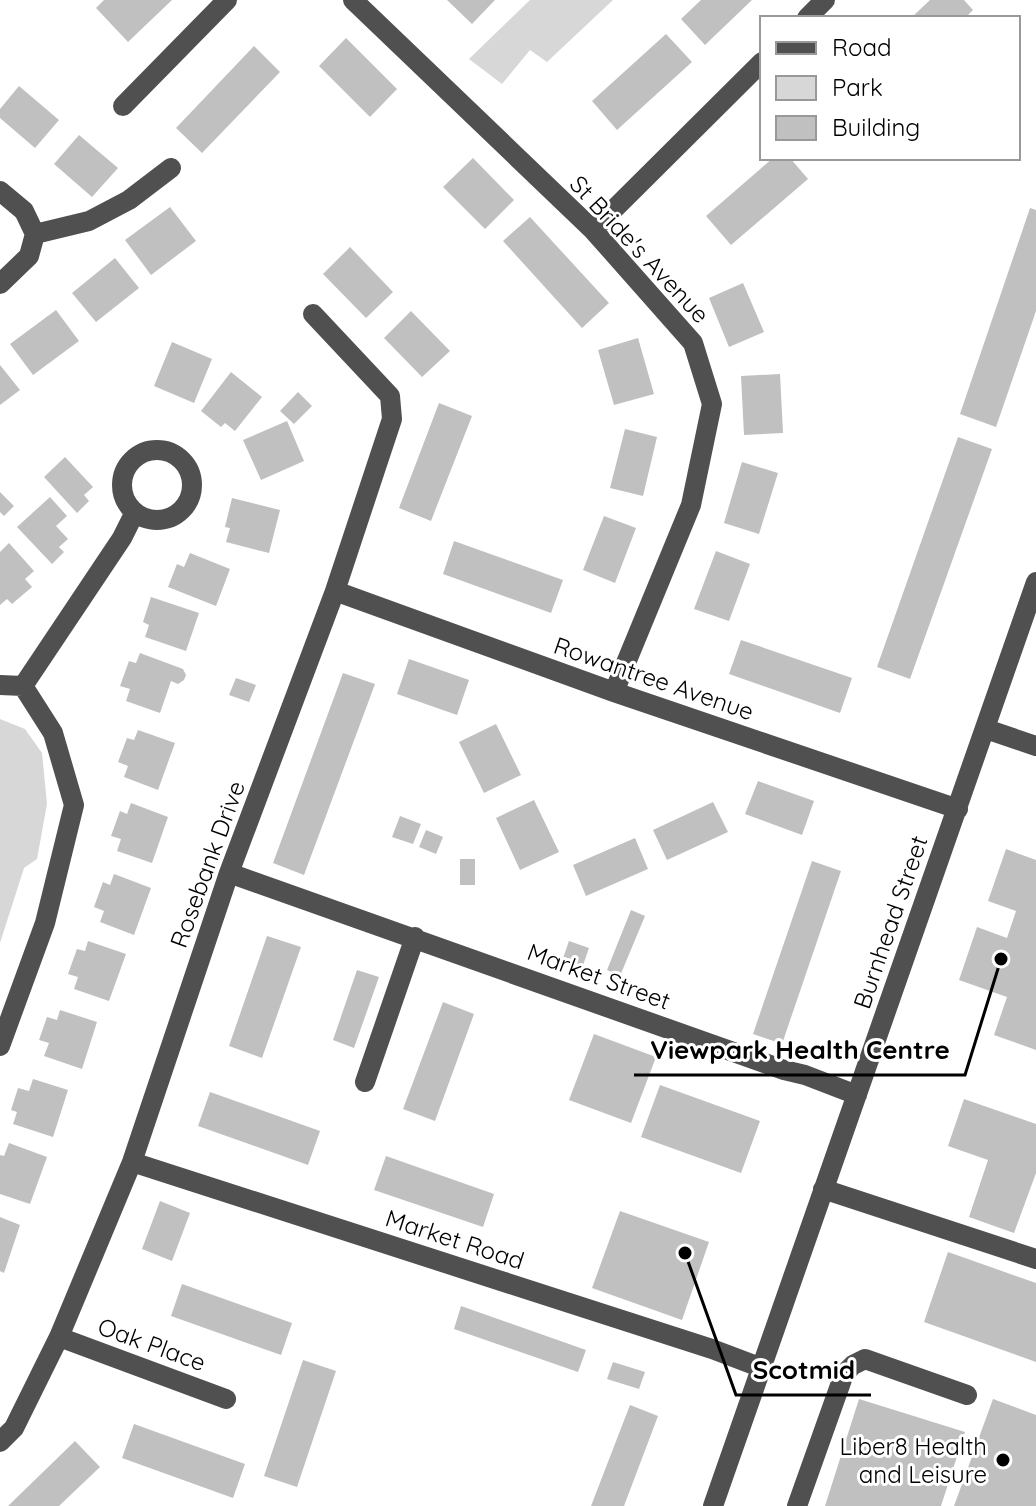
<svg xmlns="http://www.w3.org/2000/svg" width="1036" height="1506" viewBox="0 0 1036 1506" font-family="Quicksand,sans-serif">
<rect width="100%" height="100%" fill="#fff"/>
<path fill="#d7d7d7" d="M530,0H613L547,62L530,50L502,84L469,59Z
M0,719L25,729L42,753L47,804L37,859L24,868L0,943Z"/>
<path fill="#c0c0c0" d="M104,0H172L128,42L96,8Z
M447,0H495L472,24Z
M701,0H752L705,45L681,19Z
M930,0H964L973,10L965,18H911Z
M666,34L692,62L617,130L592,101Z
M346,38L397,89L370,117L319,66Z
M254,46L280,72L202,153L176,128Z
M19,86L59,120L35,148L0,118V109Z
M79,135L118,168L92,197L54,164Z
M473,158L514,200L485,229L443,187Z
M773,158H790L808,179L731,245L706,216Z
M170,207L196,241L151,275L125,240Z
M1030,208L1036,210V311L996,427L960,414Z
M530,217L609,303L582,328L503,241Z
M350,247L393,292L366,318L323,274Z
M115,258L139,288L96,322L72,293Z
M743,283L764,332L729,347L709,298Z
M56,310L79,341L33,375L10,344Z
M411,311L450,351L422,377L384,338Z
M638,338L654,394L614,405L598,350Z
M172,342L212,359L194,403L154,386Z
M0,365L20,390L0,405Z
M231,372L262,397L235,431L225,423L221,427L201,411Z
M780,374L783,433L744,435L741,376Z
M298,392L312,406L294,424L280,411Z
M439,403L472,416L431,521L399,508Z
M287,421L304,461L261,480L243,440Z
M625,429L657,437L643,496L610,488Z
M958,437L992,449L910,679L877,667Z
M65,457L93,487L84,495L89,501L77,513L44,477Z
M742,462L778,473L759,534L724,523Z
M0,492L14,506L4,516L0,512Z
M50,497L67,516L56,526L68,539L59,547L64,552L52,564L17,527Z
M232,498L280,510L269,553L226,542L230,528L225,527Z
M604,516L636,528L615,583L583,570Z
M454,541L563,580L551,613L443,574Z
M9,543L34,571L25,579L32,587L12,604L7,599L0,605V552Z
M716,551L750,564L729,621L694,609Z
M190,553L230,569L216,606L168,587L177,564L184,567Z
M151,597L199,613L186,651L145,637L149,625L143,622Z
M741,640L852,678L840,713L729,674Z
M140,653L183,669L186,675L184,680L178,684L171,681L160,713L126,701L130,689L120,686L129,661L136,663Z
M409,659L469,680L457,715L397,694Z
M343,673L375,684L304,875L273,863Z
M236,678L256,685L249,702L229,695Z
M496,724L521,775L484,793L459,742Z
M138,730L175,743L158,790L124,777L128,766L118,762L127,738L134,740Z
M758,781L814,801L802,835L745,814Z
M534,800L559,852L520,870L496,818Z
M713,802L728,832L667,860L653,830Z
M131,803L168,817L152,863L117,851L121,839L111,836L120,811L127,814Z
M400,816L421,824L413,844L392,837Z
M426,830L443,837L436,854L419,847Z
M635,838L648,869L586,896L573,865Z
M1006,849L1036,860V1050L994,1035L1007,997L959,980L977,927L1007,938L1016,911L988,901Z
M460,859H475V885H460Z
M812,861L841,871L782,1044L753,1034Z
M114,874L151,888L134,935L100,922L104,911L94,907L103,882L110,885Z
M631,910L645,916L620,976L607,970Z
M267,936L301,947L262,1058L229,1046Z
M88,941L126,954L109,1001L74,989L78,977L68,974L77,949L85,951Z
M569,941L589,948L582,968L562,961Z
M357,970L379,977L354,1048L333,1040Z
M443,1002L474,1014L435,1121L403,1109Z
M60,1010L97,1022L82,1069L44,1056L49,1043L39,1040L47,1017L57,1020Z
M594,1034L656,1057L631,1123L569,1100Z
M33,1079L68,1090L53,1137L13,1124L17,1112L11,1110L18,1088L29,1091Z
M660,1085L760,1121L741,1173L641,1137Z
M210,1092L320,1131L308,1165L198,1126Z
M964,1099L1036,1124V1173L1014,1233L969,1217L988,1160L948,1146Z
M9,1143L47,1157L30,1204L0,1194V1155L4,1156Z
M386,1156L494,1194L483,1227L374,1190Z
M160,1201L190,1213L172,1261L142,1249Z
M620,1211L709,1242L682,1320L592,1288Z
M0,1217L20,1225L4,1273L0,1271Z
M948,1252L1036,1283V1362L924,1322Z
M182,1284L292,1323L281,1355L171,1316Z
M461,1306L586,1350L578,1372L454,1329Z
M303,1360L336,1371L297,1487L264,1476Z
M613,1362L645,1372L639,1389L607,1379Z
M859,1399L965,1432L941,1506H825Z
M993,1399L1036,1415V1506H954Z
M630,1405L658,1416L624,1506H591Z
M134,1424L245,1464L233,1498L122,1458Z
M75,1441L100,1467L59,1506H8Z"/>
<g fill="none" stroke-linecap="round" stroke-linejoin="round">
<path stroke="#505050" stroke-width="20" d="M353,0L593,230L693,343L712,404L691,505L614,692
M807,18L825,0
M123,106L227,0
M0,191L24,211L35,234L29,256L0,284
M593,230L762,62
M35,234L89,221L129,200L171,168
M122 485a35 35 0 1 1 70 0a35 35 0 1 1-70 0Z
M335,591L614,692L958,809
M0,685L23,686L53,733L74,805L45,923L0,1046
M23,686L122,538L135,512
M986,729L1036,746
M229,873L784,1070L805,1075L857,1095
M365,1082L415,937
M132,1162L712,1349L762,1368
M823,1189L1036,1259
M59,1337L226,1399
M0,1442L14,1428L59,1337L132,1162L229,873L335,591L392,419L390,396L313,314
M713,1506L1036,582
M797,1506L844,1374L853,1365L865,1359L967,1395"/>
</g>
<circle fill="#000" stroke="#fff" stroke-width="3" cx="1003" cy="1460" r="8"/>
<g text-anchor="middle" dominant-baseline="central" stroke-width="6" stroke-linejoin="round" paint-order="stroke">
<g font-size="24" fill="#000" stroke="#fff">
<text transform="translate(640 249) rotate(47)">St Bride's Avenue</text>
<text transform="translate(654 678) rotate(19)">Rowantree Avenue</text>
<text transform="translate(207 864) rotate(-70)">Rosebank Drive</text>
<text transform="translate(890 922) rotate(-71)">Burnhead Street</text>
<text transform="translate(599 976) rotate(20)">Market Street</text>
<text transform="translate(455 1239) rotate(18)">Market Road</text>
<text transform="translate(152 1344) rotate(20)">Oak Place</text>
</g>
<g font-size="24" fill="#000" stroke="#fff" text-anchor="end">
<text x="987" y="1446">Liber8 Health<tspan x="987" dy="28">and Leisure</tspan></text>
</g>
</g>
<path fill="none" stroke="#000" stroke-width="3" d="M1001 959L965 1075H634M685 1253L736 1395H871"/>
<g fill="#000" stroke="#fff" stroke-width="3">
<circle cx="1001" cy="959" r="8"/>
<circle cx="685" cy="1253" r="8"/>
</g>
<g font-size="26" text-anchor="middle" font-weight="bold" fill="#000" stroke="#fff" stroke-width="6" stroke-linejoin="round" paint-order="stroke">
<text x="800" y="1059">Viewpark Health Centre</text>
<text x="804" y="1379">Scotmid</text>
</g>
<rect x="760" y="16" width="260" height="144" fill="#ffffff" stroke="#999999" stroke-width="2"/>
<rect x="776" y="42" width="40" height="12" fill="#505050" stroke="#999999" stroke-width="2"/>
<text x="832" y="56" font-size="24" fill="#000000">Road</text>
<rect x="776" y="76" width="40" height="24" fill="#d7d7d7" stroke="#999999" stroke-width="2"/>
<text x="832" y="96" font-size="24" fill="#000000">Park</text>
<rect x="776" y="116" width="40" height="24" fill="#c0c0c0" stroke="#999999" stroke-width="2"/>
<text x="832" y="136" font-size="24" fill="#000000">Building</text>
</svg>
